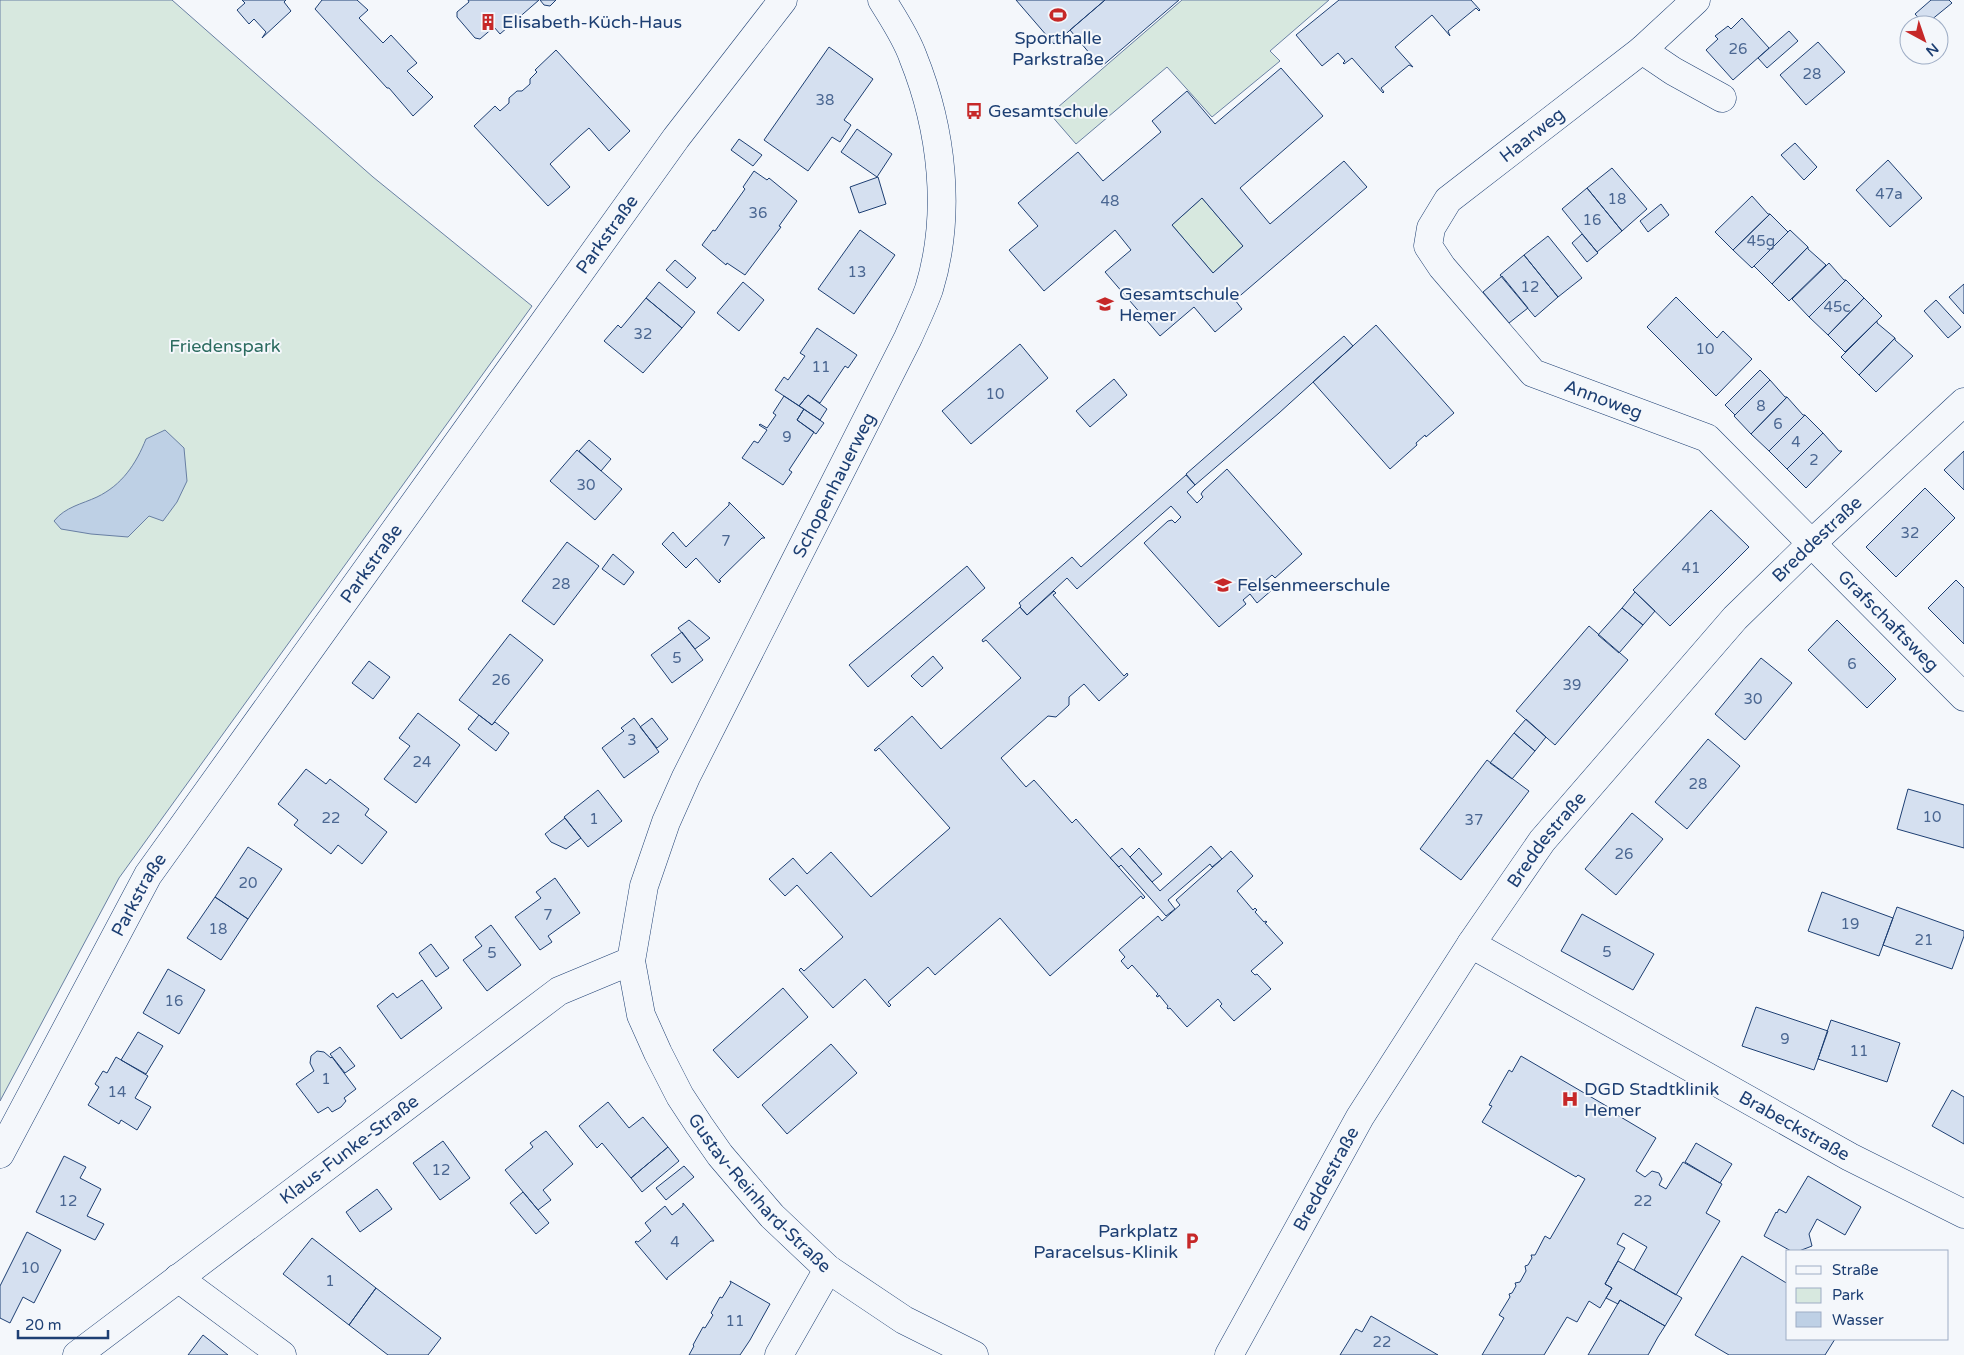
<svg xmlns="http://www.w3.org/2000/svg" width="1964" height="1355" viewBox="0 0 1964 1355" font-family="'Varela Round',sans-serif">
<rect width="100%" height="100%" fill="#f4f7fb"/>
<path fill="#d7e8df" stroke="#687fa3" d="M0,0H172L373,177L532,306L119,878L0,1101Z
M1182,0H1329L1270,51L1280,61L1212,117L1167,67L1076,144L1050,114Z
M1202,198L1243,246L1213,273L1172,225Z"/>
<path fill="#bed0e5" stroke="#687fa3" d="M165,430L184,448L187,481L177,502L163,521L149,516L128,537L91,534L61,529L54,521C65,507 82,504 97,497C122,485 136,464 146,439Z"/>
<path fill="#d5e0f0" stroke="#1d3f73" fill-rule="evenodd" d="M242,0H286L284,2L291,11L262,38L266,32L254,19L249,24L237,10L245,3Z
M322,0H357L368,10L359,18L383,43L391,35L417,63L407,71L433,97L413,116L389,88H387L315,9Z
M468,0H539L500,34L494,27L480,39L475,38L457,17V12L469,2Z
M540,0H556L550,6L544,5Z
M1016,0H1105L1054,44Z
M1105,0H1179L1101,67L1070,30Z
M1339,0H1471L1480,10L1479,11L1476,8L1448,31L1450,36L1432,15L1395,47L1413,67L1409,65L1381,88L1384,92L1383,93L1352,58L1344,64L1343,63L1345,61L1338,53L1322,66L1296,35Z
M1931,0H1949L1952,3L1925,25L1915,14Z
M1742,18L1769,48L1733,80L1706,50L1718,39L1715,36L1728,26L1731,29Z
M1789,31L1798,41L1767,68L1758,58Z
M1818,42L1845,72L1806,105L1780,75Z
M829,47L873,79L844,120L851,125L840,142L832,137L808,171L764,140Z
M556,50L630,131L609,151L589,128L581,135L550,164L570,187L548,206L474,126L495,106L500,111L509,103V98L517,91H522L530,84V79L537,72L535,70Z
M1281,68L1323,116L1240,188L1270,224L1344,161L1367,187L1235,300L1242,309L1215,332L1194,307L1160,336L1105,272L1131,250L1115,230L1044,291L1009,250L1038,226L1018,203L1078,152L1103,181L1161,132L1152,121L1187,91L1215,124ZM1202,198L1243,246L1213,273L1172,225Z
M857,129L892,154L877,177L841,152Z
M739,139L762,155L753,166L731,150Z
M1795,143L1817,167L1804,180L1781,155Z
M1888,160L1922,198L1890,227L1856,190Z
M1612,168L1647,209L1622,231L1587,188Z
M754,171L767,180L769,178L797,201L779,226L781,227L745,275L727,263L726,265L702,245L713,230L715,231L745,189L743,187Z
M878,177L886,204L859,213L850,187Z
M1587,188L1622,231L1597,252L1562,209Z
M1752,196L1768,214H1770L1733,250L1715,232Z
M1661,204L1669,215L1648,232L1640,221Z
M1770,214L1788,232L1752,268L1733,250Z
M860,230L895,255L854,314L818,289Z
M1790,230L1808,247L1772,284L1754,266Z
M1582,234L1598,253L1587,262L1572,243Z
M1548,236L1582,278L1558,297L1524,255Z
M1808,247V249L1826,265L1789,301L1772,284Z
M1524,255L1558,297L1535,317L1500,275Z
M675,260L696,278L687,288L666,270Z
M1829,263L1844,280H1846L1809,317L1792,299Z
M1502,276L1528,308L1509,323L1483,292Z
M1846,280L1864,298L1828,335L1809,317Z
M659,282L695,312L682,328L646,298Z
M743,282L764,300L739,331L717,313Z
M1964,284V314L1949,297Z
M1676,297L1717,338L1723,331L1752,359L1716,396L1647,327Z
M646,298L682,328L643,373L604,341L618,325L621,328Z
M1864,298L1882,316L1845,352L1828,335Z
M1936,300L1961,327L1948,338L1924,311Z
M1877,321V323L1895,338L1859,375L1841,357Z
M1376,325L1454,413L1426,437L1425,435L1416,443L1417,445L1390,469L1313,382Z
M817,328L857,355L848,368L845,366L820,403L808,395L799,406L775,390L784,377L788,380L805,356L800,353Z
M1344,336L1353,346L1279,413L1195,485L1186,474Z
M1895,338V340L1913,356L1876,392L1859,375Z
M1020,344L1048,378L971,444L942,411Z
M1760,370L1770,380L1735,415L1725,405Z
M1114,379L1127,395L1090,427L1076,411Z
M1770,380L1785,397H1787L1751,434L1734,416Z
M808,395L827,409L820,420L799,406Z
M784,396L804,409L797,420L814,432L789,470L792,472L783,485L742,458L754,441L758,443L767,430L759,425L760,424L767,428L776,415L773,413Z
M1787,397L1803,415H1805L1769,451L1751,434Z
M804,409L824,423L816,434L797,420Z
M1805,415L1823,433L1787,469L1769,451Z
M1823,433L1839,451H1842L1806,488L1787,469Z
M589,440L611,459L601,471L579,451Z
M577,450L622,489L595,520L550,481Z
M1964,451V490L1944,470Z
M1227,469L1302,554L1275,578L1272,575L1265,581L1273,589L1257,603L1250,594L1243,600L1246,604L1219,627L1144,543L1168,521L1172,520L1175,523L1181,517L1171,506L1077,589L1067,578L1027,615L1020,607L1021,606L1019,603L1072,557L1081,567L1186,475L1195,485L1187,492L1197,503L1203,497L1201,494L1203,491Z
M1925,488L1955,518L1896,577L1866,547Z
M729,502L765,538H762L719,580L721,581L719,583L696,558L686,568L662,544L673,532L686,547L729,505Z
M1711,510L1749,547L1670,626L1633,590Z
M567,542L599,566L554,625L522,601Z
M613,554L634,572L624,585L602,569Z
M967,566L985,588L868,687L849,665Z
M1956,580L1964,588V644L1928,608Z
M1054,591L1056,593L1053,595L1124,676L1127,673L1128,675L1099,701L1084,684L1069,697V705L1056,717L1048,716L1001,758L1026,787L1034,780L1072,823L1076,819L1145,897L1143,899L1141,896L1050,976L1000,918L935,975L928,967L888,1002L891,1005L889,1007L865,979L833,1008L799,970L801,968L804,971L843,937L797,885L785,896L769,879L793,858L807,874L831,852L871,897L950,828L879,748L876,751L874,750L912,716L941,749L1021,678L986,640L983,642L982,640L1020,607L1027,615Z
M1635,592L1655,611L1643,625L1622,608Z
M1622,608L1643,625L1619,653L1598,635Z
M689,620L710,638L695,649L678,628Z
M1837,620L1896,679L1867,708L1808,650Z
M1589,626L1628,660L1555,745L1516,711Z
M682,632L703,660L672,683L651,655Z
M510,634L543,660L492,725L459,700Z
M933,656L943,668L922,687L911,676Z
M1761,658L1792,683L1745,740L1715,714Z
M369,661L390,677L373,699L352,683Z
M418,713L460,745L416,803L384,779L410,746L399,738Z
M479,715L492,725L495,722L509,733L496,751L468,729Z
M634,718L659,752L624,778L602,748L624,731L621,728Z
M652,718L668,739L657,748L640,727Z
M1526,719L1546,737L1535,751L1514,733Z
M1514,733L1535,751L1512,779L1490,763Z
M1708,739L1740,766L1687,829L1655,802Z
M1487,760L1529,791L1461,880L1420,849Z
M306,769L326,784L330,779L369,809L365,815L387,832L362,864L338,845L331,854L294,825L298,820L278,804Z
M1908,789L1964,805V848L1897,829Z
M598,790L622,821L588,847L564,817Z
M1632,813L1663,839L1616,895L1585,869Z
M565,818L581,838L566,849L551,842L545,834Z
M1211,846L1222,859L1212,867L1210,864L1168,900L1175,909L1166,916L1121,865L1119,867L1110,858L1122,848L1160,891Z
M248,847L282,869L248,919L215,897Z
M1139,848L1162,874L1152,882L1130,857Z
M1231,851L1253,876L1237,891L1253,910L1255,908L1257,910L1255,912L1264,922L1266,921L1267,922L1265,923L1283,943L1251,971L1255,975L1257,974L1271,989L1234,1021L1220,1006L1222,1004L1218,999L1187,1027L1170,1008L1168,1009L1167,1008L1168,1006L1159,995L1158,997L1156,996L1158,994L1132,965L1128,969L1121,961L1125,957L1119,950L1158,916L1162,921L1180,905L1176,900Z
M555,878L580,913L548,936L552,942L540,950L515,917L541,898L536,892Z
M1822,892L1893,918L1879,956L1808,931Z
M215,897L248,919L221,960L187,938Z
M1897,907L1964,931V936L1952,969L1883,945Z
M1582,914L1654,954L1633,990L1561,951Z
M491,925L521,965L487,991L463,960L482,946L475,937Z
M431,944L449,968L436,977L419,953Z
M168,969L205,990L179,1034L143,1013Z
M422,980L442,1008L401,1039L377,1006L393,993L397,998Z
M783,988L808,1017L738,1078L713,1050Z
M1756,1007L1828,1031L1814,1070L1742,1046Z
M1831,1020L1900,1043L1887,1082L1818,1059Z
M138,1032L163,1046L146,1074L121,1060Z
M831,1044L857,1073L787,1134L762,1105Z
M340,1047L355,1066L345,1073L330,1054Z
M317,1051L324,1052L331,1058L332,1057L356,1089L344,1098L346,1101L341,1107L332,1112L328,1107L318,1113L296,1084L314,1071L310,1063L311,1056Z
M1521,1056L1615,1111L1614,1113L1656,1138L1636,1171L1645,1177L1652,1171L1659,1173L1662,1179L1659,1185L1666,1189L1683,1162L1722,1184L1706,1213L1720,1221L1676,1295L1634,1270L1647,1247L1623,1233L1617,1244L1625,1248L1605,1284L1612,1288L1600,1308L1589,1301L1577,1322L1567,1317L1544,1355H1482L1504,1318L1499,1315L1510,1297L1509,1294L1512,1293L1516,1286L1515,1283L1520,1282L1526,1271L1525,1266L1528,1265L1532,1258L1531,1255H1535L1545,1236L1550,1239L1585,1179L1578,1175L1576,1177L1482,1122L1492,1106L1489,1105L1509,1070L1512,1072Z
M116,1057L148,1076L135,1098L151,1107L137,1130L121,1120L119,1124L88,1105L99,1087L95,1084L103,1071L107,1073Z
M1952,1090L1964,1097V1144L1932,1126Z
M608,1102L629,1128L643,1117L668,1147L631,1178L602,1143L597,1148L579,1126Z
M546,1131L573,1164L543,1190L551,1200L538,1210L505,1170L533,1147L530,1143Z
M443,1141L470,1178L440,1200L413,1163Z
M1696,1143L1732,1164L1720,1183L1685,1162Z
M668,1147L679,1161L642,1192L631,1178Z
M64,1156L86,1167L80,1178L101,1189L87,1216L104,1224L95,1240L36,1212Z
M684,1166L694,1177L666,1200L656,1188Z
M1808,1176L1861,1207L1845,1235L1817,1219L1809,1234L1812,1246L1799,1251H1791L1764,1236L1776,1212L1777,1213L1779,1209L1786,1213Z
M377,1189L392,1209L360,1232L346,1212Z
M523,1192L549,1223L536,1234L510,1203Z
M683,1203L714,1241H711L667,1278V1280L635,1242L636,1241L638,1242L651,1231L645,1223L665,1206L672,1215L683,1206Z
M27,1232L61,1250L34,1303L23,1297L10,1323L0,1318V1286Z
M312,1238L376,1288L349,1325L283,1274Z
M1742,1256L1788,1284V1339H1835L1825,1355H1729L1695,1335Z
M1618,1261L1682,1298L1665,1326L1620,1300L1618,1304L1606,1298L1612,1288L1605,1284Z
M730,1281L770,1304L750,1340L740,1355H689L694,1346L693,1345L703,1327L705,1328L713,1315L711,1313L720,1297L722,1298L731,1283Z
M376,1288L441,1338L428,1355H388L349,1325Z
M1620,1300L1665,1326L1658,1337L1648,1355H1588Z
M1371,1316L1438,1355H1340L1356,1329L1362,1332Z
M203,1335L228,1355H188Z"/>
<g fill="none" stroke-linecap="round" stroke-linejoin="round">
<g stroke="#1d3f73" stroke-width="29">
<g id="minor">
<path id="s1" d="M882,0C893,18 906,37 913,57C942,129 952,214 929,289C923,306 915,322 908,338L686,777L666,822L644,886L631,961L641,1015L658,1053L680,1096L699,1125L720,1155L772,1216L828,1269L904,1320L974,1355"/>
<path id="s2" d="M1696,0L1642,50L1448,200L1431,228L1428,246L1442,267L1533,373L1707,438L1964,697"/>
<path d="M1642,50L1673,71L1722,98"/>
<path id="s3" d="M1471,944L1850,1157L1964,1214"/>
<path id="s4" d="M0,1154L148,875L676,138L783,0"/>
<path d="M178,1278L282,1355"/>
<path id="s5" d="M77,1355L559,991L631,961"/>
<path d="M779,1355L828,1269"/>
<path id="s6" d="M1229,1355L1360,1117L1471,944L1542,841L1735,618L1812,543L1964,402"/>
</g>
</g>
<use href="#minor" stroke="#f4f7fb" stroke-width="28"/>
</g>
<defs>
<g id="stadium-bare" transform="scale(1.35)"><path d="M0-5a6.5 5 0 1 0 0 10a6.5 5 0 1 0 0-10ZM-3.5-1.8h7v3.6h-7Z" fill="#c62828" stroke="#f4f7fb" stroke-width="2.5" paint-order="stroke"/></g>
<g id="building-bare" transform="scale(1.35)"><path d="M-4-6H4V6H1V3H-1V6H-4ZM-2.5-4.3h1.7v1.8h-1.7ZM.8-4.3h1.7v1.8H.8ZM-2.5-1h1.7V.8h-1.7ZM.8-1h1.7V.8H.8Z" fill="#c62828" stroke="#f4f7fb" stroke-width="2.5" paint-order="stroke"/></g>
<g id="bus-bare" transform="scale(1.35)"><path d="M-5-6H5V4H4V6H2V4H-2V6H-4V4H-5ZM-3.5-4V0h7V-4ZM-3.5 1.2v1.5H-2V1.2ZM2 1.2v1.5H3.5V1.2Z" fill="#c62828" stroke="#f4f7fb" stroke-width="2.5" paint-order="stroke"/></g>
<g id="school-bare" transform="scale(1.35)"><path d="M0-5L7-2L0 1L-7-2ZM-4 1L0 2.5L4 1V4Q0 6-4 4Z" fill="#c62828" stroke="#f4f7fb" stroke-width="2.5" paint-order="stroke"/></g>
<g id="hospital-bare" transform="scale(1.35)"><path d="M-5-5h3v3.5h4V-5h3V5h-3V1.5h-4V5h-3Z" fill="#c62828" stroke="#f4f7fb" stroke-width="2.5" paint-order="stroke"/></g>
<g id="parking-bare" transform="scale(1.35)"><path d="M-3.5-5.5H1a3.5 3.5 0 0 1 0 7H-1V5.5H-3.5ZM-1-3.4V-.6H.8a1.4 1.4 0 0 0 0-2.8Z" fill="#c62828" stroke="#f4f7fb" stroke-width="2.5" paint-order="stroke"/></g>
</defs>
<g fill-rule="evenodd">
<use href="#stadium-bare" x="1058" y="15"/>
<use href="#building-bare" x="488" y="22"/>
<use href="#bus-bare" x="974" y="111"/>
<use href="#school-bare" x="1105" y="304"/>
<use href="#school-bare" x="1223" y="585"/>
<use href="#hospital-bare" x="1570" y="1099"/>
<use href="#parking-bare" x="1192" y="1241"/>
</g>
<g text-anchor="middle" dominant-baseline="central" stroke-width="4" stroke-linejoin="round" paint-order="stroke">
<g font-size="15" fill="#4b6792">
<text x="1738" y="49">26</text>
<text x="1812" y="74">28</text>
<text x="825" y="100">38</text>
<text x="1889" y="194">47a</text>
<text x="1617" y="199">18</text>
<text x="1110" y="201">48</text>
<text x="758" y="213">36</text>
<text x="1592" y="220">16</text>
<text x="1761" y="241">45g</text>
<text x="857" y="272">13</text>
<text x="1530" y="287">12</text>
<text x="1837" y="307">45c</text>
<text x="643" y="334">32</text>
<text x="1705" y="349">10</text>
<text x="821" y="367">11</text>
<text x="995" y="394">10</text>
<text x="1761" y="406">8</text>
<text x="1778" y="424">6</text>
<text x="787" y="437">9</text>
<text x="1796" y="442">4</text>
<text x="1814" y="460">2</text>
<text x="586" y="485">30</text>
<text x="1910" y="533">32</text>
<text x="726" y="541">7</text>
<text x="1691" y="568">41</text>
<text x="561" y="584">28</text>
<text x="677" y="658">5</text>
<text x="1852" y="664">6</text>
<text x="501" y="680">26</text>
<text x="1572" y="685">39</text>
<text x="1753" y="699">30</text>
<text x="632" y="740">3</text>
<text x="422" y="762">24</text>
<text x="1698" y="784">28</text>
<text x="1932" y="817">10</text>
<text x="331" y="818">22</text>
<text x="594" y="819">1</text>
<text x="1474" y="820">37</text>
<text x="1624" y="854">26</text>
<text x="248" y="883">20</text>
<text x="548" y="915">7</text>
<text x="1850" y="924">19</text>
<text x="218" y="929">18</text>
<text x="1924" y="940">21</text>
<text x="1607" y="952">5</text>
<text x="492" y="953">5</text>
<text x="174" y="1001">16</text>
<text x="1785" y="1039">9</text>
<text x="1859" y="1051">11</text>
<text x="326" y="1079">1</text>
<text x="117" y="1092">14</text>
<text x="441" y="1170">12</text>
<text x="68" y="1201">12</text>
<text x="1643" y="1201">22</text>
<text x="675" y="1242">4</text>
<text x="30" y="1268">10</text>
<text x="330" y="1281">1</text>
<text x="735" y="1321">11</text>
<text x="1382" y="1342">22</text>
</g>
<g font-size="18" fill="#1d3f73" stroke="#f4f7fb" text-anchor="start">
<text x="502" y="22">Elisabeth-Küch-Haus</text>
<text x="1058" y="38" text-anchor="middle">Sporthalle<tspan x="1058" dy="21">Parkstraße</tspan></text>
<text x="988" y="111">Gesamtschule</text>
<text x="1119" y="294">Gesamtschule<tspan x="1119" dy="21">Hemer</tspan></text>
<text x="1237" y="585">Felsenmeerschule</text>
<text x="1584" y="1089">DGD Stadtklinik<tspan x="1584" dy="21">Hemer</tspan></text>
<text x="1178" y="1231" text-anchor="end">Parkplatz<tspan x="1178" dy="21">Paracelsus-Klinik</tspan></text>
</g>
<g font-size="18" fill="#1d3f73" stroke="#f4f7fb">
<text transform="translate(1532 135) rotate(-38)">Haarweg</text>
<text stroke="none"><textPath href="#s4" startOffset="1104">Parkstraße</textPath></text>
<text stroke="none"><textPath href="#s2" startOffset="610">Annoweg</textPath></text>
<text transform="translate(834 485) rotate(-63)">Schopenhauerweg</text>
<text stroke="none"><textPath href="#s6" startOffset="1011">Breddestraße</textPath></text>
<text stroke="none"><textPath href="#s4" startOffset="699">Parkstraße</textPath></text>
<text stroke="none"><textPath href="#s2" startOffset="978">Grafschaftsweg</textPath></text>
<text stroke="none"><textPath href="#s6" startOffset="606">Breddestraße</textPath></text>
<text stroke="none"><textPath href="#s4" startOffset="294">Parkstraße</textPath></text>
<text stroke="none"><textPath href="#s3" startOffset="371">Brabeckstraße</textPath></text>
<text stroke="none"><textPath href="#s5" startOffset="341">Klaus-Funke-Straße</textPath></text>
<text stroke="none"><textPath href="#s6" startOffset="201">Breddestraße</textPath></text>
<text stroke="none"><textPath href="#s1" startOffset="1311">Gustav-Reinhard-Straße</textPath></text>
</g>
<g font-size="18" fill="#2c6c60" stroke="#f4f7fb">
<text x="225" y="346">Friedenspark</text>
</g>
</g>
<rect x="1786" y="1250" width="162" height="90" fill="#f4f7fb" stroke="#9eadc5"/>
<rect x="1796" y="1266" width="25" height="8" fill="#f4f7fb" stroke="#9eadc5"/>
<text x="1832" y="1275" font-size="15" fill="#1d3f73">Straße</text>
<rect x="1796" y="1288" width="25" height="15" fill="#d7e8df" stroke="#9eadc5"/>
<text x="1832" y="1300" font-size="15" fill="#1d3f73">Park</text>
<rect x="1796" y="1312" width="25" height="15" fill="#bed0e5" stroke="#9eadc5"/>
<text x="1832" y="1325" font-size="15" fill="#1d3f73">Wasser</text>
<g transform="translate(1924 40) rotate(140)"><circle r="24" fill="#f4f7fb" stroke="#9eadc5"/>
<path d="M0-4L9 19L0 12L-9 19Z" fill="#c62828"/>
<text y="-8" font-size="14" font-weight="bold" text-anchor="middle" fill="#1d3f73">N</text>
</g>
<path d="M18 1330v8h90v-8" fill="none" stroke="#1d3f73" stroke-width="2.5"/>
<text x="25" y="1330" font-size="15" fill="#1d3f73" stroke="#f4f7fb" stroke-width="4" paint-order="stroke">20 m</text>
</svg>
